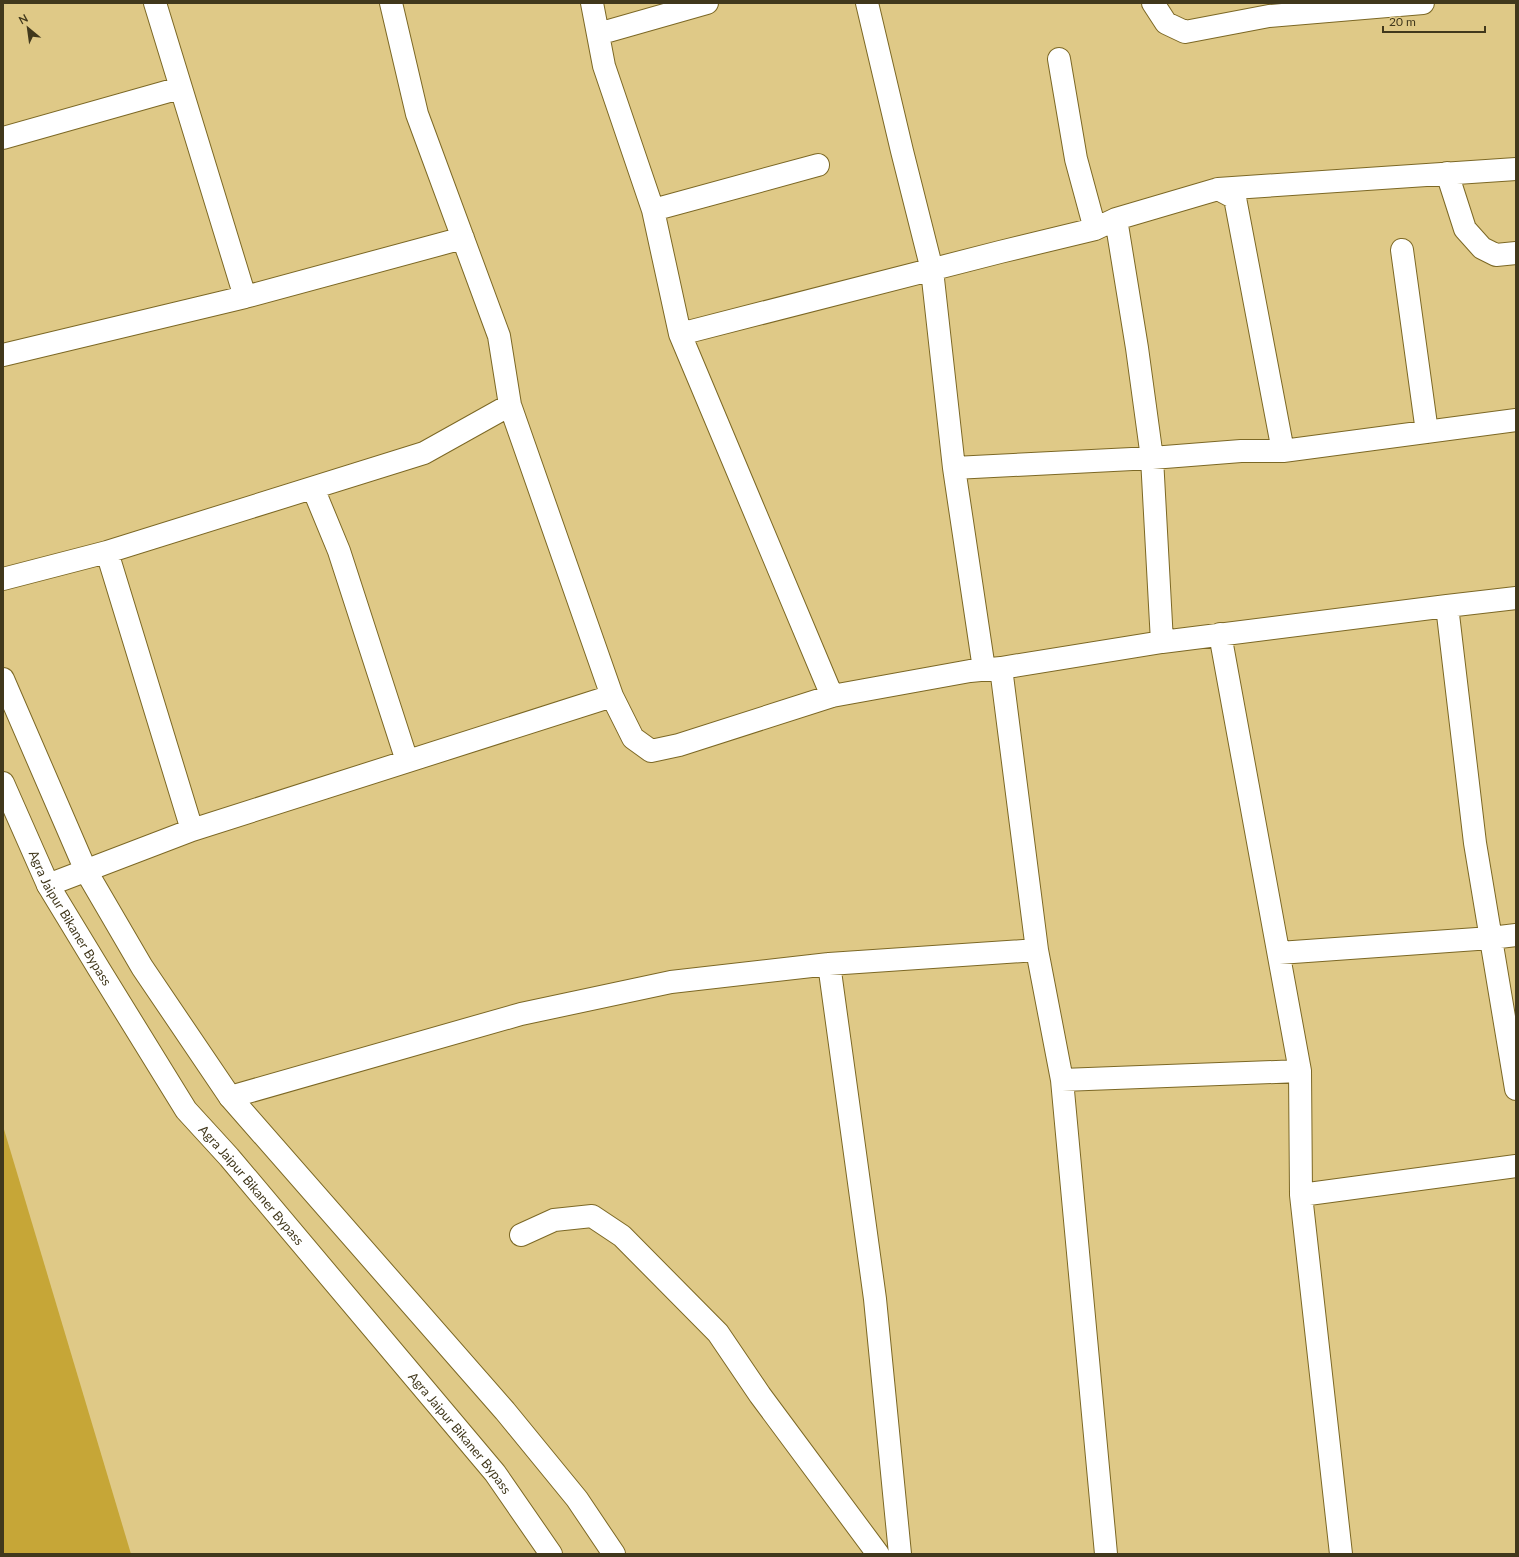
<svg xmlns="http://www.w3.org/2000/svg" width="1519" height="1557" viewBox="0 0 1519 1557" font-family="Lato,sans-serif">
<rect width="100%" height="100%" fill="#dfc987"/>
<path fill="#c6a637" d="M3,1126L131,1554H3Z"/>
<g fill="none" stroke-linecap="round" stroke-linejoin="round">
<g stroke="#7c6825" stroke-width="24">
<path id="street" d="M592,3L604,66L653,210L680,334
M867,3L902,151L932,270L954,468
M1153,3L1166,23L1185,32L1269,16L1423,3
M598,34L707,3
M1059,59L1076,159L1095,229
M3,138L180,88
M1447,173L1465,229L1482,248L1496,255L1516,253
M1218,189L1516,169
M653,210L818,165
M1402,250L1427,432
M245,297L463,238
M3,355L245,297L155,3
M510,405L612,696
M1283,451L1516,420
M313,488L339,551L407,761
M107,552L192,830
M3,579L107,552L424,453L510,405L499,336L417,114L391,3
M1447,606L1516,598
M1220,634L1300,1071
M1162,642L1447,606L1475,843L1516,1089
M1001,668L1162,642L1152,458L1137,348L1116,219
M832,696L680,334L1000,252L1095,229L1116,219L1218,189L1235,198L1283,451H1241L1152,458L954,468L984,669
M48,885L192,830L612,696L633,738L651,751L679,745L832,696L970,671L1001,668L1037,950
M1279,953L1491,938L1516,935
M829,964L875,1299L900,1554
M1062,1080L1106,1554
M230,1097L521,1014L671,982L829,964L1037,950L1062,1080L1300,1071L1301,1195L1516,1166
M1301,1195L1341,1554
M521,1235L554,1220L592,1216L622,1236L718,1333L760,1395L878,1554"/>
</g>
<g stroke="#7c6825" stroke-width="24">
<g id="secondary">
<path d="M3,679L86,871L142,967L230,1097L505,1411L577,1499L614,1554"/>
<path id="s1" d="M3,783L48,885L99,969L186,1110L229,1157L495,1473L551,1554"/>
</g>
</g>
<use href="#street" stroke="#fff" stroke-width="22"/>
<use href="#secondary" stroke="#fff" stroke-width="22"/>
</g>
<g text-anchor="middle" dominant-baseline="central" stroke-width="4" stroke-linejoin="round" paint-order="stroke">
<g font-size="13" fill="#41381c" stroke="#dfc987">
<text stroke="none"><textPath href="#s1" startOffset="151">Agra Jaipur Bikaner Bypass</textPath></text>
<text stroke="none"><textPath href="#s1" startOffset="475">Agra Jaipur Bikaner Bypass</textPath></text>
<text stroke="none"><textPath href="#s1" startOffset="799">Agra Jaipur Bikaner Bypass</textPath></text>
</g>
</g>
<rect width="1519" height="1557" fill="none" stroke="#41381c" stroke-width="8"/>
<g transform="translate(28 28) rotate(331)" stroke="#dfc987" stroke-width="3" paint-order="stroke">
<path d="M0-3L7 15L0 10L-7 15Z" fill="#41381c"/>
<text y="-6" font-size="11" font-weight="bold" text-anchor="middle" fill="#41381c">N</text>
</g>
<path d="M1383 26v6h102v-6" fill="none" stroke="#41381c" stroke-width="2"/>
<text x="1389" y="26" font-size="12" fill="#41381c" stroke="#dfc987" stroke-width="3" paint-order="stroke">20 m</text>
</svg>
